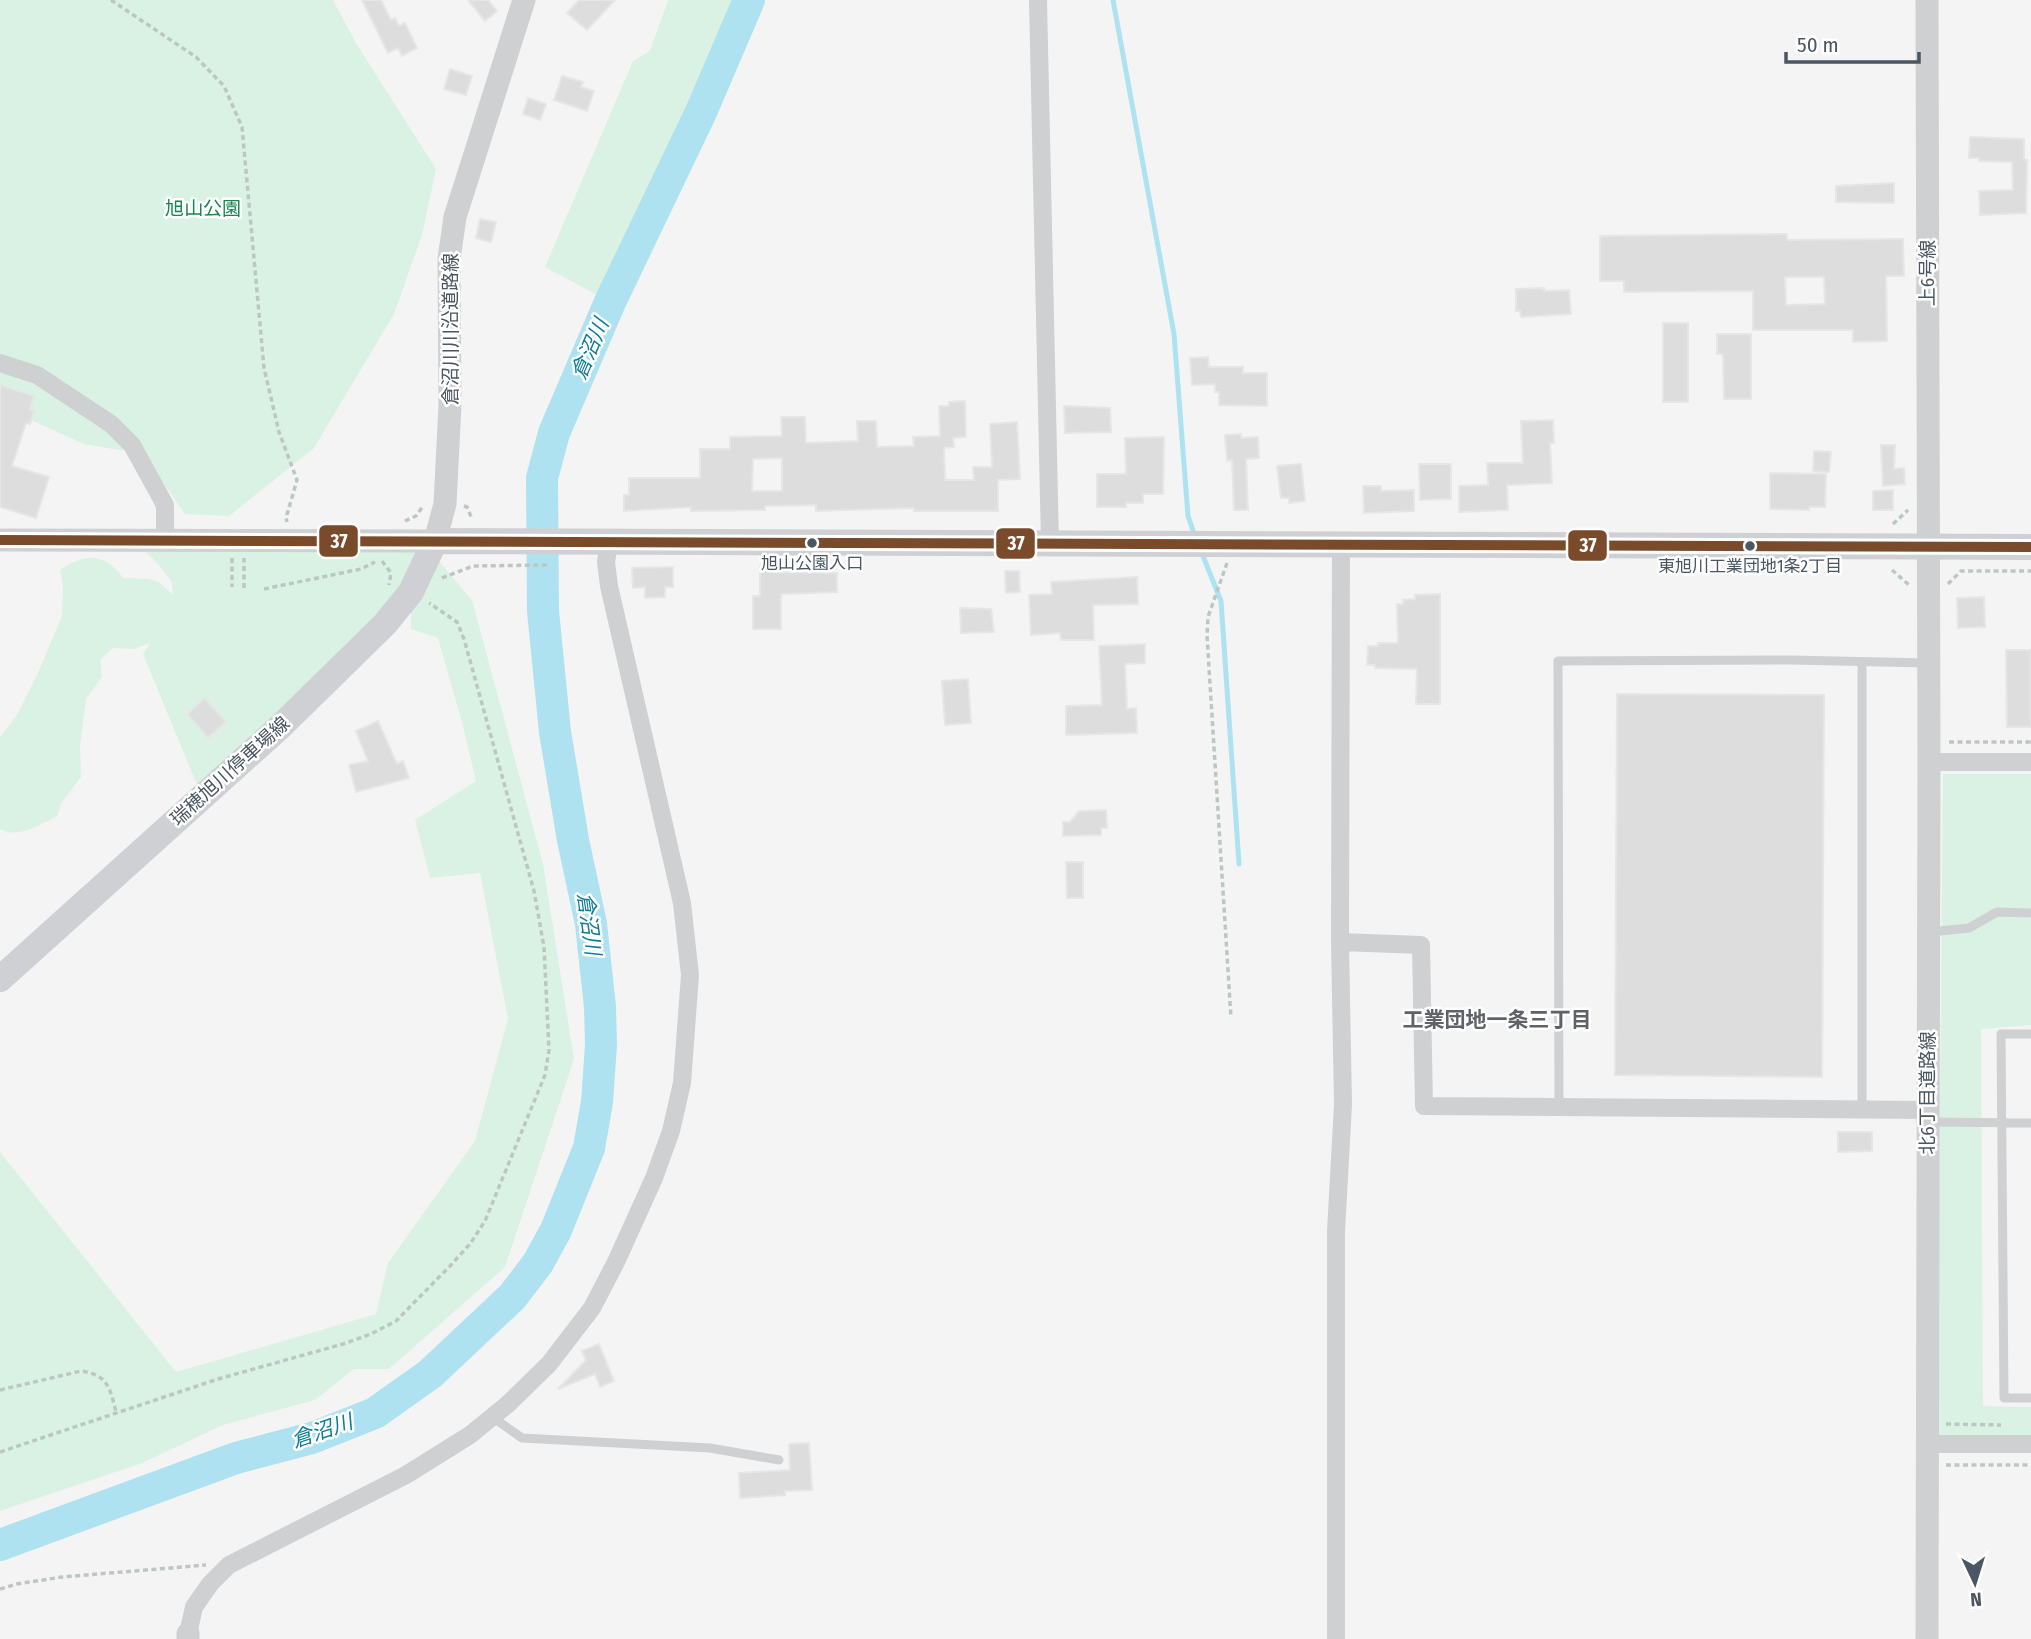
<svg xmlns="http://www.w3.org/2000/svg" width="2031" height="1639" viewBox="0 0 2031 1639" font-family="'Fira Sans Condensed','Noto Sans JP',sans-serif">
<rect width="100%" height="100%" fill="#f4f4f4"/>
<path fill="#d9f2e3" d="M0,0H333L356,43L436,169L422,235L394,314L314,448L229,516L185,514L143,454L84,444L0,406Z
M668,0H749L701,112L610,302L545,267L633,61L650,51Z
M135,541L430,551L472,600L543,864L574,1059L505,1267L389,1369H354L315,1400L223,1425L142,1463L0,1511V1152L176,1372L376,1314L388,1263L475,1141L508,1019L480,873L430,878L415,820L476,781L462,722L438,638L411,629V592L202,797L143,654L150,643L134,649L113,648L100,660L102,677L86,699L80,745L81,777L62,802L57,816C39,825 19,839 0,829V737L17,715L37,675L62,616L63,585L60,570C84,553 105,552 123,578L149,579L159,582L173,595L172,582L159,565Z
M1943,774H2031V1025L1981,1029L1983,1406L2031,1407V1436L1937,1435Z"/>
<g fill="none" stroke-linecap="round" stroke-linejoin="round">
<path stroke="#aee2f0" stroke-width="5" d="M1113,0L1174,334L1188,516L1195,536
M1201,551L1221,601L1239,864"/>
<path stroke="#aee2f0" stroke-width="32" d="M0,1545L236,1458L312,1438L375,1413L430,1374L512,1297L538,1263L556,1230L589,1148L597,1102L601,1045L600,1007L591,924L573,840L555,732L543,611L542,478L554,433L610,302L701,112L749,0"/>
</g>
<path fill="#ddddde" stroke="#e5e6e7" stroke-width="2" fill-rule="evenodd" d="M362,0H381L391,20L395,18L399,26L405,23L417,48L402,56L398,48L388,53Z
M468,0H488L497,11L485,21Z
M579,0H615L587,30L567,13Z
M450,69L472,76L466,95L444,89Z
M562,76L583,82L581,87L594,91L587,111L554,100Z
M528,98L546,104L540,120L523,114Z
M1970,137L2024,139V160H2027L2026,213L1980,215L1979,191L2013,190L2012,162L1979,161V158H1969Z
M1894,183V203L1836,202V186Z
M480,219L496,222L491,242L476,238Z
M1787,234V240L1903,239L1904,276H1886L1887,341L1853,342V330H1753V291L1624,292V281H1600V236ZM1785,277H1824L1825,304L1786,305Z
M1544,288V291L1569,290L1571,314L1521,317L1520,311H1516V289Z
M1663,323H1688V402H1663Z
M1717,334H1751V399H1724L1723,354H1717Z
M1208,357L1209,367H1243V373H1267V406L1219,405V392H1215V384L1192,385L1190,358Z
M0,385L34,396L30,410L34,411L30,424L26,423L12,466L49,477L36,518L0,507Z
M965,401L966,437L953,438L954,447L944,448L945,480H974L973,467H992L990,424L1017,422L1020,479L998,480V511H914V508L816,511V505L765,506V510L691,511V507L624,511V495H629V478H700V449H730V437L782,436L781,417H805L806,443L858,441L857,421H876L877,447L914,446L913,437L940,436L939,406H949V402ZM782,458V491H752L753,459Z
M1064,406L1110,408L1111,432L1065,433Z
M1553,420L1554,443H1550L1552,483L1507,485L1508,510L1459,512V486L1488,485L1487,463H1523L1521,421Z
M1241,434V438L1258,437L1259,458L1246,459L1248,510H1234L1232,460L1227,461L1225,435Z
M1164,437L1163,494H1143V503H1126V507H1097V474H1126L1125,438Z
M1881,445H1895L1894,469L1904,468L1905,484L1883,486Z
M1814,451L1831,452L1829,472L1813,471Z
M1301,464L1305,501L1289,503V498H1281L1277,466Z
M1419,464H1451V499L1420,500Z
M1770,473L1826,474L1825,507H1809V510L1770,509Z
M1363,486H1381V491L1414,490V511L1364,513Z
M1893,490V510H1873V491Z
M775,566V572L837,573V592L781,594V629H753V596H760V567Z
M673,567V587H665V597L645,598V587L633,588L632,568Z
M1005,571H1019L1020,592L1006,593Z
M1137,577L1138,604L1093,605L1094,640H1061L1060,633L1031,635L1029,595L1052,594L1051,582Z
M1440,594V704H1416L1417,669L1375,668V665H1367L1368,646H1378V643H1398L1397,604H1403V600L1415,599V595Z
M1984,597L1985,627L1958,628L1957,598Z
M960,608L991,609L994,632L961,633Z
M1145,644V663L1125,664L1127,709L1136,708L1137,733L1066,735V706L1102,705L1099,646Z
M2006,650H2031V727H2007Z
M968,679L971,723L945,725L942,681Z
M1617,694L1824,695L1822,1077L1615,1075Z
M205,698L226,722L208,738L187,714Z
M378,721L397,764L403,761L409,778L356,792L349,765L368,761L356,731Z
M1106,810L1107,828H1101V835L1063,836V822H1070L1079,811Z
M1066,862H1083V898H1067Z
M1838,1132H1872V1151L1838,1152Z
M599,1344L614,1381L600,1387L595,1374L558,1389L586,1360L582,1351Z
M809,1443L812,1490L785,1491V1495L740,1498L739,1473L790,1470L789,1444Z"/>
<g fill="none" stroke-linecap="round" stroke-linejoin="round">
<path stroke="#bcc7c4" stroke-width="3.5" stroke-dasharray="5 3.5" stroke-linecap="butt" d="M111,0L196,57L224,86L242,127L264,368L279,432L297,480L286,518L287,522
M464,506L467,507L472,519
M405,521L416,516L423,506
M1893,524L1908,510
M232,558V587
M382,561L391,573L389,585
M1227,563L1208,617L1207,636L1231,1018
M1892,570L1909,585
M442,578L473,566L547,565
M1948,584L1961,571H2031
M244,588V558
M264,589L361,569L375,562
M1949,742H2031
M0,1390L81,1371C108,1375 110,1388 116,1412
M1946,1424L2001,1425
M0,1452L218,1379L343,1344L371,1334L396,1321L451,1265L470,1244L485,1221L545,1075L549,1050L544,947L534,891L464,639L457,622L429,603
M1946,1465H2031
M0,1589L17,1584L62,1577L206,1565"/>
<path stroke="#ced0d2" stroke-width="9" d="M1929,932L1969,928L1997,912L2031,913
M2031,1034H2001L2004,1398H2031
M1559,1107L1558,661L1791,660L1928,663
M1862,1109V662
M1928,1122L2031,1123
M492,1417L522,1438L710,1448L779,1460"/>
<path stroke="#ced0d2" stroke-width="18" d="M1038,0L1050,544
M0,363L37,375L111,424L132,445L165,505V541
M1929,762H2031
M1340,942L1421,945L1424,1106L1927,1110
M1927,1444H2031
M188,1634L194,1607L210,1584L229,1565L406,1475L470,1435L508,1404L549,1364L592,1308L616,1262L654,1178L671,1131L682,1083L690,975L682,903L609,586L606,562L609,543
M1336,1639V1231L1343,1105L1340,942L1341,545"/>
<path stroke="#ced0d2" stroke-width="23" d="M0,540L435,541L445,504L450,405L449,259L455,217L524,0
M188,1634V1639
M1927,1639L1929,762L1927,0"/>
<path stroke="#ced0d4" stroke-width="26" d="M0,979L281,726L385,624L411,592L435,541L2031,547"/>
<g stroke="#fff" stroke-width="16">
<path id="bus-1" d="M0,540L2031,547"/>
</g>
<use href="#bus-1" stroke="#7a4b2a" stroke-width="10"/>
</g>
<g fill="#4a5661" stroke="#fff" stroke-width="2.5">
<circle cx="812" cy="543" r="6"/>
<circle cx="1750" cy="546" r="6"/>
</g>
<g text-anchor="middle" dominant-baseline="central" stroke-width="5" stroke-linejoin="round" paint-order="stroke">
<g font-size="17" fill="#4a5661" stroke="#fff">
<text x="812" y="563">旭山公園入口</text>
<text x="1750" y="566">東旭川工業団地1条2丁目</text>
</g>
<g font-size="19" fill="#17864f" stroke="#fff">
<text x="203" y="208">旭山公園</text>
</g>
<g font-size="19" fill="#4a5661" stroke="#fff">
<text transform="translate(1927 273) rotate(-90)">上6号線</text>
<text transform="translate(450 329) rotate(-90)">倉沼川川沿道路線</text>
<text transform="translate(230 771) rotate(-42)">瑞穂旭川停車場線</text>
<text transform="translate(1927 1093) rotate(-90)">北6丁目道路線</text>
</g>
<g font-size="21" font-style="italic" fill="#0c7c9b" stroke="#fff">
<text transform="translate(590 349) rotate(-67)">倉沼川</text>
<text transform="translate(589 924) rotate(82)">倉沼川</text>
<text transform="translate(322 1431) rotate(-19)">倉沼川</text>
</g>
<g font-size="21" font-weight="bold" fill="#5f6368" stroke="#fff">
<text x="1497" y="1020">工業団地一条三丁目</text>
</g>
</g>
<g stroke="#fff" stroke-width="2.5">
<rect x="318" y="524" width="41" height="34" rx="7" fill="#7a4b2a"/>
<rect x="995" y="527" width="41" height="33" rx="7" fill="#7a4b2a"/>
<rect x="1567" y="529" width="41" height="33" rx="7" fill="#7a4b2a"/>
</g>
<g font-size="19" text-anchor="middle" font-weight="bold" fill="#fff">
<text x="339" y="548">37</text>
<text x="1016" y="550">37</text>
<text x="1588" y="552">37</text>
</g>
<g transform="translate(1975 1583) rotate(176)" stroke="#ffffff" stroke-width="5" paint-order="stroke">
<path d="M0-5L12 26L0 18L-12 26Z" fill="#4a5661"/>
<text y="-10" font-size="19" font-weight="bold" text-anchor="middle" fill="#4a5661">N</text>
</g>
<path d="M1786 52v10h133v-10" fill="none" stroke="#4a5661" stroke-width="3.5"/>
<text x="1797" y="52" font-size="21" fill="#4a5661" stroke="#ffffff" stroke-width="5" paint-order="stroke">50 m</text>
</svg>
